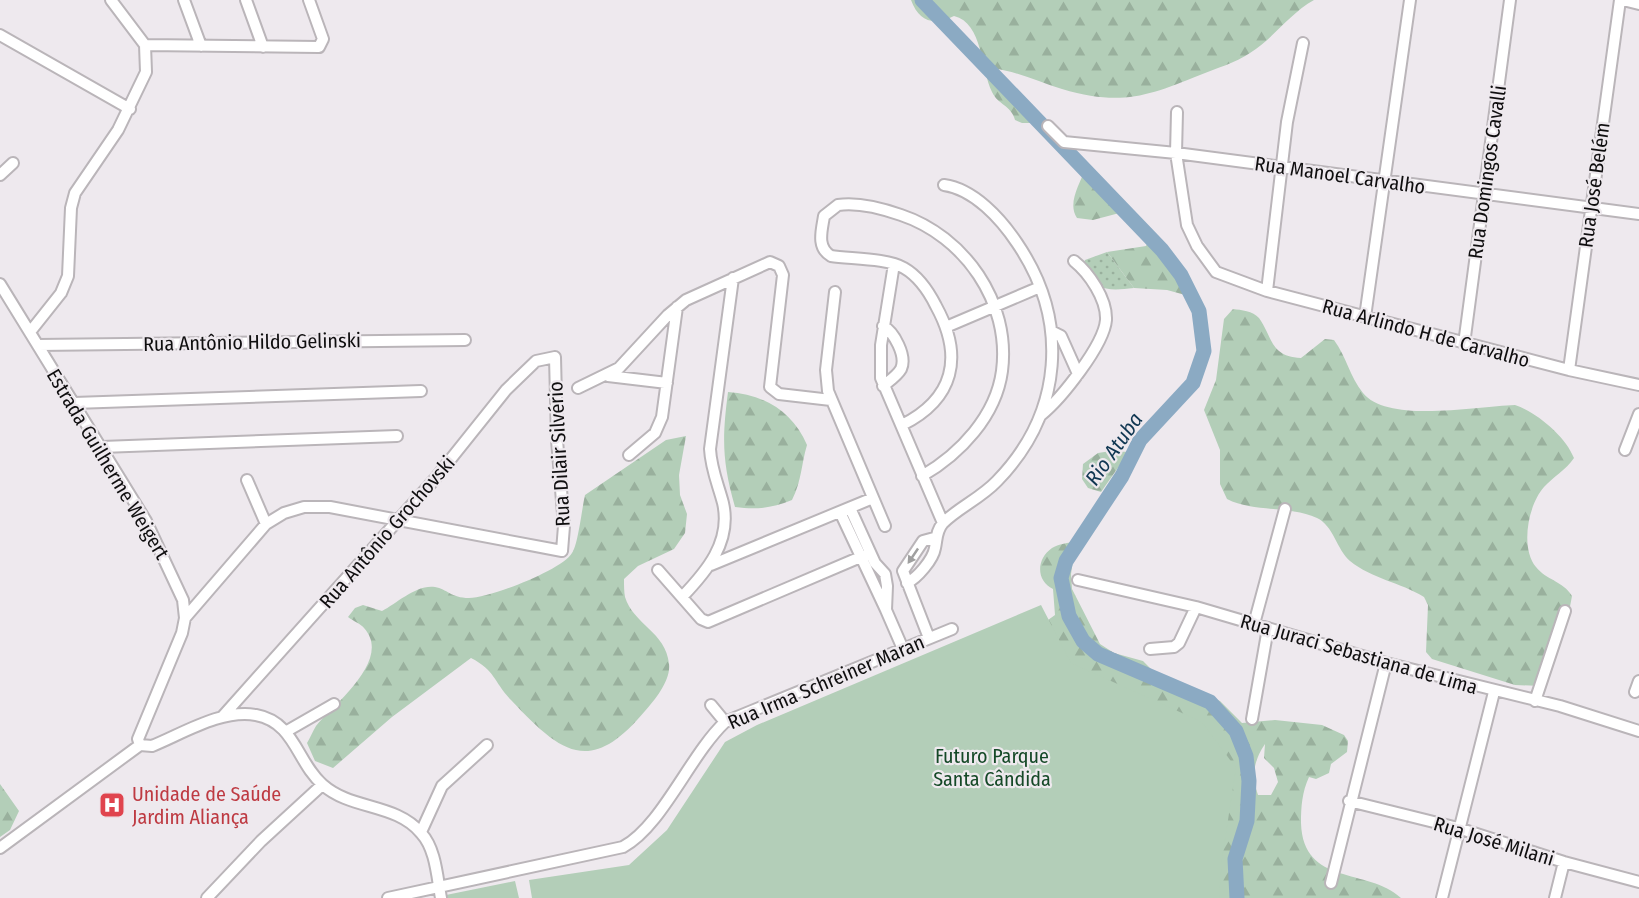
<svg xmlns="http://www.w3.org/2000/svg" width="1639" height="898" viewBox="0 0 1639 898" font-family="'Fira Sans Condensed',sans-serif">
<defs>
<pattern id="grass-dots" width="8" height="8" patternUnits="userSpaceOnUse" patternTransform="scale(1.5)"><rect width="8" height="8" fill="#b3ceb8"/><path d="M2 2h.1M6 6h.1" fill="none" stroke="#99b09d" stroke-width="1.8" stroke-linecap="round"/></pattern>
<pattern id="forest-firs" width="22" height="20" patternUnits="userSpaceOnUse" patternTransform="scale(1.5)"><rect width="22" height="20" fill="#b3ceb8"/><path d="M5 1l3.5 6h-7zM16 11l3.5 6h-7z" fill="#99b09d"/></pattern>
</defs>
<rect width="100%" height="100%" fill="#eee9ee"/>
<path fill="url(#grass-dots)" d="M1107,252L1134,288C1109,291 1097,291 1081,271L1085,260Z"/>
<path fill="url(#forest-firs)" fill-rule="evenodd" d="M911,0H1314C1289,14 1274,38 1250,53C1235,63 1217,68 1200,75C1146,97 1120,106 1062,89C1038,82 1017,71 991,68L987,73L991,78L1038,123H1022L1015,120C1011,105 998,105 992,92C981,70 983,23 954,16C934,26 919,22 911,0Z
M1085,169L1127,211L1093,220L1077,218C1067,203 1080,184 1085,169Z
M1151,235L1171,259L1189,296L1167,290L1134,288L1107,252L1146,246Z
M1233,309C1241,310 1253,311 1259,318C1273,338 1270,356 1301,358L1325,339L1334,340C1346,356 1350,377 1363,393C1388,424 1477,406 1515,405C1537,412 1566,437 1574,458C1566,470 1553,477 1544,487C1528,505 1520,548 1536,567C1546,580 1563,581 1572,596L1568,617L1541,686L1515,685L1432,659L1426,652L1428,605L1424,597C1400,582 1372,579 1350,561C1337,550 1333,525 1317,518C1289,505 1254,513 1227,499L1220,484V450L1204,410L1216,380L1224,319Z
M728,392C764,394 793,412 807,445C801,465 802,480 792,500C772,508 757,510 735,507C722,461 722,439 728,392Z
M686,436L679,475L680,495L687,514L685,533L674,549L638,566L624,579C624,585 624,592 625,597C633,624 666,632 669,664C671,680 655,700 645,711C590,777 561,753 511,700C493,681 496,671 471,658L392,717L333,768L315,761L307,743C310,738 313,731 316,726C333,705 393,660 364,628C361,624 353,621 348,617L355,608L363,605L382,611C397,603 417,584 435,587C447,589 451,598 469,598C490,598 562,570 572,553C578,545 582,508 585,495L666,440Z
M1111,451L1129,452L1101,492L1088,488L1082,479L1083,464L1098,453Z
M1076,541L1071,574L1072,589L1100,644L1114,653L1143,661L1156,674L1220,701L1242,723L1275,720L1322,725L1344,735L1348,741L1347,752L1331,764L1329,773L1316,779L1309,777C1302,792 1301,807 1301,823C1303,887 1368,867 1401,898H1210L1078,688L1048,620L1055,615L1053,589C1036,581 1036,559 1052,548C1058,544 1069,543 1076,541ZM1265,744L1264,758L1274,768L1278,782L1271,795H1258C1251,775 1254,760 1265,744Z
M0,784L19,811L10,830L0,837Z"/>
<path fill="#b3ceb8" d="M1041,605L1071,663L1202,722L1236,768L1222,859L1219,898H532L529,880L629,865L667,830L725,742L757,725Z
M515,881L519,898H446V895Z"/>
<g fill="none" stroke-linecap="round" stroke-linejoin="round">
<path stroke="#8baac3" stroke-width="15" d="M922,0L1162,250L1181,275L1199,311L1204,351L1193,383L1140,440L1122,476L1066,561L1061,578L1069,616L1083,641L1098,654L1210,702L1236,731L1246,756L1249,781L1247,821L1235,859L1237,898"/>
<g stroke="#bab5b9" stroke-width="14">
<path id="minor" d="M184,0L201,46
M246,0L263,47
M1623,0L1639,4
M0,35L130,109
M145,45L319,47L323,39L309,0
M1177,112L1176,153L1187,225L1197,246L1216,272L1267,291L1569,370L1639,385
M1048,126L1064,142L1176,153L1639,214
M0,175L13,163
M894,264L881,345V378L943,523
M0,284L146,521L183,600L185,618L182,633L138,739L140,745
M1267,291L1287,122L1303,43
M835,292L826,370L828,391L885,526
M1365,317L1410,0
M946,327L1040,287
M1051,331L1061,336L1078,374
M30,332L61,293L68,276L71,208L75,193L118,130L146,72L145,45L111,0
M1464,344L1510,0
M38,345L465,340
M1569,370L1620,0
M608,376L667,383
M883,386C889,381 897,376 901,369C907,356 894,332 883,326
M578,388L619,368L668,315L686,300L770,262L779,266L783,275L770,387L779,394L831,400
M74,403L421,391
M1041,415C1061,399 1104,345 1106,320C1107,299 1089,273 1074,261
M902,425C954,399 964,357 936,306C929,292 918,276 904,268C887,258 850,259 831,256C816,247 822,230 824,216L838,205C858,202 881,208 901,215C964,236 1011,302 1002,371C996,416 960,454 922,476
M102,447L397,436
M1625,450L1639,414
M629,455L655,433L662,417L677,307
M247,480L266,524
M840,512L886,610L887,586L885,574L875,563L850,508
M711,565L873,498
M658,570L701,619L708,622L870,553
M1078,580L1196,607L1386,663L1560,706L1639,731
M907,583C917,578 933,560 935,548C937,539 936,531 943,523C958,508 981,498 997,481C1063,413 1070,321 1017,243C1001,219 974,189 944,185
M682,597C706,572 732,542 723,503C718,484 711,469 710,449L733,278
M886,610L903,649
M185,618L266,524L284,513L304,507H330L562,551L564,526L557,440L555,357L536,361L506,390L434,480L223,716
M1254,624L1285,509
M929,638L903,571L923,541L934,538
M1150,649L1174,647L1179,643L1196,607
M1635,692L1639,681
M1535,701L1565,611
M711,705L725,722
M1252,719L1268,628
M287,731L334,704
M140,745L152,746C184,733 221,709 256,715C295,722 297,763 323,785C351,810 396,803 421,833C436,849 437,877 441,898
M1349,801L1458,828L1564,862L1639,882
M421,832L442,786L487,745
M0,848L140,745
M1331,883L1386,663
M207,898L261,841L322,785
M388,898L623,847C662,826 690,755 725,722L952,629
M1442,898L1494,692
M1555,898L1564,862"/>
</g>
<use href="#minor" stroke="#fff" stroke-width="10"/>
</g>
<defs><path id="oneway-solid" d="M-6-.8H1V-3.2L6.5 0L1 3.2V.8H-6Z" transform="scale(1.5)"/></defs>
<use fill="#9f9f9f" href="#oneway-solid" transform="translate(913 556) rotate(124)"/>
<defs>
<g id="hospital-square" transform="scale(1.35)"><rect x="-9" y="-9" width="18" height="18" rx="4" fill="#e0444e" stroke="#eee9ee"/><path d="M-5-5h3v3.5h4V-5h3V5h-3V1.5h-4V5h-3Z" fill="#fff"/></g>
</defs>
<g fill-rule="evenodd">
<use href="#hospital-square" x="112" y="805"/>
</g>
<g text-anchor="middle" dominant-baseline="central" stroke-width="4.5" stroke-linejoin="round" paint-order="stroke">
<g font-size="20" fill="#0f0e0f" stroke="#eee9ee">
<text transform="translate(1487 172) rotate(-82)">Rua Domingos Cavalli</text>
<text transform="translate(1340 175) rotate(8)">Rua Manoel Carvalho</text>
<text transform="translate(1594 185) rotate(-82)">Rua José Belém</text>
<text transform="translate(1426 333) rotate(15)">Rua Arlindo H de Carvalho</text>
<text transform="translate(252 342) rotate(-1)">Rua Antônio Hildo Gelinski</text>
<text transform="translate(559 454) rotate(-93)">Rua Dilair Silvério</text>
<text transform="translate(108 464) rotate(59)">Estrada Guilherme Weigert</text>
<text transform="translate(387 532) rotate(-49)">Rua Antônio Grochovski</text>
<text transform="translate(1359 654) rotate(16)">Rua Juraci Sebastiana de Lima</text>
<text transform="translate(826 682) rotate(-23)">Rua Irma Schreiner Maran</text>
<text transform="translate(1494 841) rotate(17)">Rua José Milani</text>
</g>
<g font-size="20" fill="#154927" stroke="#eee9ee">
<text x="992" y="756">Futuro Parque<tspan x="992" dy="23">Santa Cândida</tspan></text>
</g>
<g font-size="20" fill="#be3a42" stroke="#eee9ee" text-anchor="start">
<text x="132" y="794">Unidade de Saúde<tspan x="132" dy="23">Jardim Aliança</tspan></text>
</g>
<g font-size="21" font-style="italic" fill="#0f3651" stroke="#eee9ee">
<text transform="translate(1114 449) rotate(-55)">Rio Atuba</text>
</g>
</g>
</svg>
